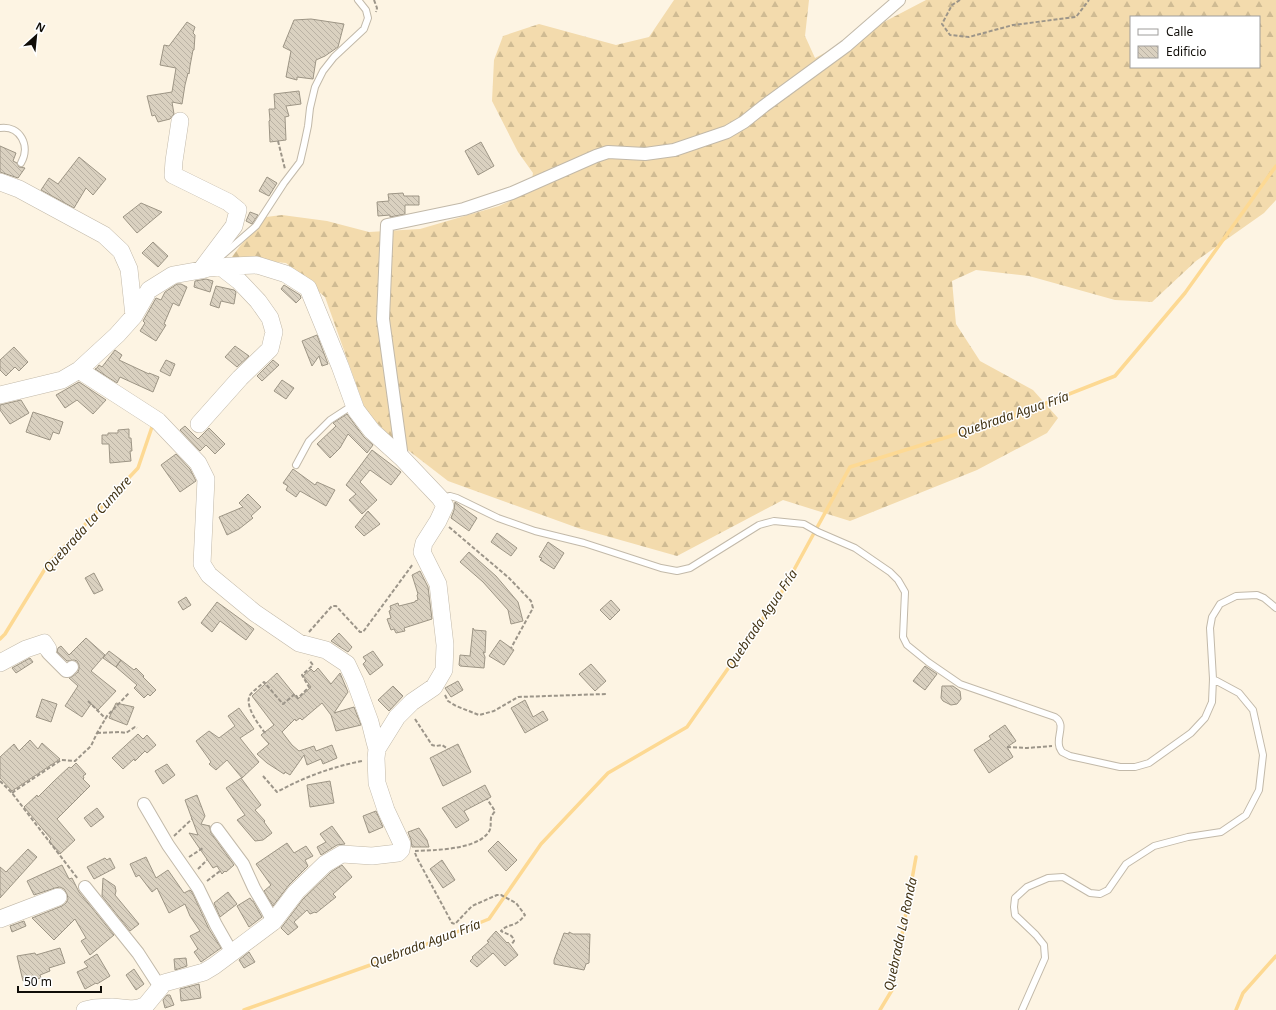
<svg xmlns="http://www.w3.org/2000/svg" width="1276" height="1010" viewBox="0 0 1276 1010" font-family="'Noto Sans',sans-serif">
<defs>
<pattern id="forest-firs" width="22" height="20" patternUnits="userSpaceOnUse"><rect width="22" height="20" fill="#f3dbad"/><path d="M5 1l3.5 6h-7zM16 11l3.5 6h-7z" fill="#cfbb93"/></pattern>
<pattern id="building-back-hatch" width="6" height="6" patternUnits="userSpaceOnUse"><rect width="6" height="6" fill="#dad1c0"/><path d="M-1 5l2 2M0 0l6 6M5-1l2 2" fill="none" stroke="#bab2a4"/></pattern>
</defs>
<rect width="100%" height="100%" fill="#fdf4e3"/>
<path fill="url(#forest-firs)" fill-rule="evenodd" d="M674,0H809L805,36L815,58L926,0H1276V200L1264,213L1196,261L1152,302L1115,300L1029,276L976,270L952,281L956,324L980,361L1033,390L1058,418L1047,433L977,470L850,521L783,500L677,556L578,528L448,481L391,437L366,412L325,297L286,263L231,258L240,246L266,217L282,215L327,221L369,232L420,229L499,206L526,193L530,190L533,173L518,152L492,101L494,60L503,36L539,24L616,45L649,37ZM1131,17H1259V67H1131Z"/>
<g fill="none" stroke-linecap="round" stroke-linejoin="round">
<path stroke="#fdd993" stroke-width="3.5" d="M0,639L5,634L48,564L138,468L153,424
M244,1010L407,952L489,919L541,844L608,773L687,727L783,590L850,467L1003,420L1115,376L1185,293L1276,166
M880,1010L892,990L916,857
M1236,1010L1243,993L1276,956"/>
</g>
<path fill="url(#building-back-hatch)" stroke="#9d9585" d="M311,19L344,24L338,47L325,56L316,60L313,79L297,77V80L286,77L291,51L283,47L294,20Z
M187,22L195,27L193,33L195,35L194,50H193L190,66L189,74L188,73L185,85L182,104L172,102L174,114L170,119L158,122L155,115L152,116L147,96L172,92L176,68L160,65L164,45L169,46Z
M299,91L301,104L286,106L289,116L285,117L286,140L270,142L269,121L270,120L269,109H275L274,94Z
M481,142L494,166L478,175L465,151Z
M0,146L16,153L13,161L17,163L19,167L25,168L18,178L0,172Z
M79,157L106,179L93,195L86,188L74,208L41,190L49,178L58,184Z
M267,177L277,183L269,196L259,191Z
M403,193L404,196H419V205H405V214L390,217V215L378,216L377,202L389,201L388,194Z
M141,203L162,212L137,233L123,217Z
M250,212L258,215L252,224L246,221Z
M153,242L168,256L158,267L142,253Z
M206,279L213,281L210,292L194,287L195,281Z
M177,284H181L187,287L179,306L173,303L164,324L166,325L156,341L140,331L145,323L143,321L156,298L161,300L165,292Z
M284,285L300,295L301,298L296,303L281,289Z
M216,286L234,290L236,292L234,304L221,301L219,308L210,305Z
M317,335L328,364L322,366L319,356L312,366L302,341Z
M235,346L249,356L237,367L225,357Z
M14,347L28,362L19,371L15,367L6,376L0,370V360Z
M115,350L122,355L119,360L149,374V373L159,377L153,392L120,377L117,383L95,369L97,368L99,365L102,367Z
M166,360L175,364L170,376L160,371Z
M273,360L279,365L262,381L257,376Z
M282,380L294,388L286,399L274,391Z
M79,382L106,400L93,414L77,400L65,408L56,395Z
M21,400L29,413L10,424L0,410V405Z
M33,412L63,422L59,434L53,432L50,440L26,432Z
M347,414L364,437L373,445L367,453L348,434L340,448L330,458L317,444L336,426L333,423Z
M185,426L198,439L209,428L225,444L215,454L206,445L200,451L180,430Z
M129,429V438H131L132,451H130L131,461L110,463L109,444H102V435H108V433H118V430Z
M372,450L401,472L391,485L370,470L360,482L377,500L362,514L349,500L356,494L346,485Z
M176,454L190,469L196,481L180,492L161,465Z
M293,469L315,485L317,482L335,490L326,506L300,491L296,497L286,490L288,486L283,483Z
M248,494L261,507L251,516L253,518L239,529L227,535L219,517L243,507L239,503Z
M455,502L477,518L469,531L451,518L454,510Z
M368,511L380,524L364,536L355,527Z
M497,533L517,548L511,556L491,542Z
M548,542L564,553L554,569L540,560L542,558L539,557Z
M469,552L496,576L518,602L523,621L511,624L508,610L483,582L460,562Z
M420,571L428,587L432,619L404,628L405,631L396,633L394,629L391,630L387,619L391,618L389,611L391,610L390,606L398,603L399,606L415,602V601L418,600L417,595L418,594L412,575Z
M94,573L103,590L94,594L85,578Z
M186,597L191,605L183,610L178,602Z
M611,600L620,610L610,620L600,610Z
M217,602L254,629L246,640L220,621L212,632L201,623Z
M473,628L474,630L486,631L485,653L483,652L485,657L484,668L460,666L459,665L460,655L470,656Z
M339,633L352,647L348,652L331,641Z
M86,638L105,655L91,671L116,691L98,710L91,704L82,717L65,706L78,686L69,678L73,676L78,672L79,669V665L77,661L74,660L67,661L57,652L58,648L61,646L69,655Z
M500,640L514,650L504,665L489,656Z
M109,651L121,660L116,667L103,658Z
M373,651L383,665L370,675L363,664L366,661L363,657Z
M30,658L33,662L16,673L12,668Z
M121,660L134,670L136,668L144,676L143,677L156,690L150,696L148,694L144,698L134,688L137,685L116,667Z
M591,664L606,681L595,691L579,674Z
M925,666L937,674L925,690L913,681Z
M318,668L331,684L340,673L348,692L334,713L354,707L361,725L336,731L331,715L322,703L302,720L300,718L296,721L295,719L282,732L292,745L299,751L314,746L316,751L332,745L337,758L323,764L321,759L307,765L304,755L290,775L285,772L284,774L267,763L257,754L269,744L261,735L274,725L252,696L277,673L298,699L311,687L303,676L311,669L314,672Z
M458,681L463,690L451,697L445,688Z
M393,686L403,696L389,711L378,700Z
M942,686H953L960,691L961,699L957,704L951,705L943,701L941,698Z
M42,699L57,704L51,722L36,717Z
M525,700L533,717L543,711L548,720L525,733L511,708Z
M116,703L134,707L127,725L109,718Z
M239,708L254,729L240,738L259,762L242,778L227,760L216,770L209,764L211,762L196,741L209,731L219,738L235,726L228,716Z
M1005,725L1016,741L1007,747L1013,757L989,773L974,750L991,739L989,736Z
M138,734L143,739L147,735L156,745L147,753L145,751L135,761L134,759L123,769L112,758Z
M30,740L38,749L42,743L60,759L12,791L0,778V757L14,744L19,751Z
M458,744L471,772L443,786L430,758Z
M76,763L86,774L83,776L84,778L83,779L90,786L57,819L75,840L60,854L49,841L51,839L24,807L37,795L38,797L54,781L69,767L71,768Z
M167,764L175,775L163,784L155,771Z
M241,778L261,805L255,810L265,821L264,822L272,833L263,840L255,841L237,820L245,815L226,788Z
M330,781L334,803L310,807L307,785Z
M485,785L491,797L464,811L469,820L456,828L442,808Z
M197,795L205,816L201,824L210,826V829L211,833L234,865L226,872L225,871L222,874L217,866L213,868L189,833L198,835L185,800Z
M97,808L104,817L91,827L84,818Z
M376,811L383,827L369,833L363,816Z
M332,826L345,844L337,845L321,855L317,847L326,842L320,834Z
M419,828L427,840L429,847H412L411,840L408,832Z
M498,841L517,860L506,871L488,851Z
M287,843L294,853L306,846L313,856L305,860L308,866L289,885L273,906L264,891L271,885L256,864Z
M28,849L37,857L0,898V867L6,872Z
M146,857L156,878L168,870L184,893L190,890L192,892L209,929L221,948L201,962L194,952L198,949L190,936L200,931L190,916L185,904L169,913L157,888L152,892L139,875L136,877L130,864Z
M105,858L107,860L110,858L115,868L94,879L87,867Z
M442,860L455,880L443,888L430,869Z
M62,865L69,879L72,878L79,892L114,935L90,955L81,941L86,938L75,919L54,940L32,918L62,906L66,903L68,899L67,894L64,889L60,887L55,888L34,895L27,881Z
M342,865L352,877L333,894L336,897L316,913L315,912L310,914L307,910L294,922L298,927L288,935L281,928L303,899L331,872Z
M103,878L115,886L116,891L115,895L139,924L130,931L102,896Z
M228,892L237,904L220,917L214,903Z
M250,898L252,901H253L262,917L249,927L237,906Z
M24,921L26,926L12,932L10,926Z
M496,931L507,943L508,942L518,955L505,966L493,953L477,967L470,961L473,958L472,957L489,942L487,941Z
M569,932L573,934H590L589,963L586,964L584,970L554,964V960L564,933L569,934Z
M60,948L65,963L49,968L50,971L40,975L41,978L23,981L17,956L35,953L36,955Z
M249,952L255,962L244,968L239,960Z
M97,954L110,976L97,984L96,983L85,989L77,972L88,967L84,962Z
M186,958L187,966L175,970L174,959Z
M134,969L144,984L136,990L126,975Z
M199,984L201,998L181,1001L180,989Z
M167,995H170L174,1005L165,1008L163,1000Z"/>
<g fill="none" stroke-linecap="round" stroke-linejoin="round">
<g stroke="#c2b9a9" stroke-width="8">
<path id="lane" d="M0,128C20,125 31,146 21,163
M218,259L256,226L284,183L300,162L304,145L308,126L310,108L315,87L323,71L334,57L364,29L368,18L366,10L358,0
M296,465L309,441L330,420L353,405
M442,498L450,496L457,498L498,518L535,531L584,543L661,568L677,571L690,568L759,525L774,521L804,524L818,532L855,548L890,572L898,580L905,592L903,637L907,645L928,662L960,684L1055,717C1066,724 1057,735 1059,745C1059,748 1061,750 1062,752L1070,756L1120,767H1135L1149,763L1191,733L1205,718L1212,702L1213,679L1210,628L1212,617L1220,604L1236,596L1257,595L1264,598L1276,608
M1022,1010L1045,958L1044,945L1036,935L1015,915L1014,907L1015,898L1027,887L1048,878L1063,877L1090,893L1100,894L1108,890L1126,864L1154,846L1188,837L1221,832L1246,815L1259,790L1263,755L1253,710L1239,693L1213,679"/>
</g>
<g stroke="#c2b9a9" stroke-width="14">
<path id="street" d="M402,458L383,319L387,225L464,209L512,193L596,156L608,152L645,154L674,150L727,132L744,122L764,106L846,46L899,0
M48,649V653L66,671H68L72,667
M144,804L168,845L198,888L216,925L232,953
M217,829L243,864L254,888L267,910L273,922
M85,887L138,953L160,987"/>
</g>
<g stroke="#c2b9a9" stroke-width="18">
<path id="secondary" d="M0,182L19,189L104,235L121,251L129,269L134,316
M201,270L208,268L232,266L257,265L286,274L308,288L340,366L356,410L372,431L402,458L440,498L445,506L438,521L424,543L422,552L438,584L445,645L444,670L434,687L412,702L397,717L377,749
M79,370L158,421L198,463L206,479L202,564L209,575L255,613L299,643L326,650L347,664L355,681L370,722L375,742L377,749L376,758L377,783L386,810L402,844L401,850L398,853L372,856L342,854L325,864L296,892L273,922L214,966L204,972L164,983L146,1005L139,1008L132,1009L112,1007L94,1008L85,1010
M0,395L62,380L79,370L117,335L134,316L149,290L173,275L201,270L234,226L238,210L228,202L173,175L174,161L180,121
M199,424L240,378L270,349L274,332L270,318L258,301L239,281L221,267
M0,663L26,649L44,643L48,649
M0,919L58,897"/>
</g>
<path stroke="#9c9589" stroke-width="2" stroke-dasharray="4 2" stroke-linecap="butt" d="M374,0L377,8L376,12
M960,0L952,5L942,24L950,35L969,37L1013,25L1076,17L1089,0
M278,141L285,169
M449,527L509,578L531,601L533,608L511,648
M309,632L332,606H336L360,632H363L413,564
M445,695L448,701L456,706L479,715L494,711L518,697L606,694
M88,701L106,719
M415,719L432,745L436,746L442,745L448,749
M97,733L120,732L126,733L135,727L137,728
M265,733C259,725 244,706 250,695C254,690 260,686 264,682L283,704L295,694L298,698L309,687L302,675L313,665L309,660
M1007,747L1027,748L1052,746
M263,776L277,792C304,777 332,767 362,761
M0,781L12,793L78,879
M12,793L19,788L61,760L75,761L91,746L97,733L107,716L129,693
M174,836L192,819
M415,851C434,850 475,850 488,833C492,828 490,824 491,818C491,816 494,813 495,811L487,799
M415,853L417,858L452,923L455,924L472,906L497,895H501L516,903L525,915C523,917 521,920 518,922C513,926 506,925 501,931C507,935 512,933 514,941L511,945
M189,857L203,848
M198,869L207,860
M207,881L220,871"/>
<use href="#lane" stroke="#fff" stroke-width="6"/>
<use href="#street" stroke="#fff" stroke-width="12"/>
<use href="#secondary" stroke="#fff" stroke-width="17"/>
</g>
<g text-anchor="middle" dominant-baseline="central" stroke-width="3" stroke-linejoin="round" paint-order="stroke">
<g font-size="13" font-style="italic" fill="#423314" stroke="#fff">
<text transform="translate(1013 414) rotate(-19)">Quebrada Agua Fría</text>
<text transform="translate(87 524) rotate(-48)">Quebrada La Cumbre</text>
<text transform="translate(761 619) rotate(-56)">Quebrada Agua Fría</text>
<text transform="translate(900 934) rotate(-78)">Quebrada La Ronda</text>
<text transform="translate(425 943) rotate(-20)">Quebrada Agua Fría</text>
</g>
</g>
<rect x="1130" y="16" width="130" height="52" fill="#ffffff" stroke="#9f9e9c"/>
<rect x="1138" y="29" width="20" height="6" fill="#ffffff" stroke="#9f9e9c"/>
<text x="1166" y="36" font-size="12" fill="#100d08">Calle</text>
<rect x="1138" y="46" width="20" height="12" fill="url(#building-back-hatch)" stroke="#9f9e9c"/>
<text x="1166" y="56" font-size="12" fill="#100d08">Edificio</text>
<g transform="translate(36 36) rotate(27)" stroke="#ffffff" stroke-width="3" paint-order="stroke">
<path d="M0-3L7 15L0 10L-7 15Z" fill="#100d08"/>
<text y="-6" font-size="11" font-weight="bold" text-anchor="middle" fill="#100d08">N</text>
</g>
<path d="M18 986v6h83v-6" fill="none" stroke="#100d08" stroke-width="2"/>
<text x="24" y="986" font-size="12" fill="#100d08" stroke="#ffffff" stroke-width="3" paint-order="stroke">50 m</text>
</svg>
